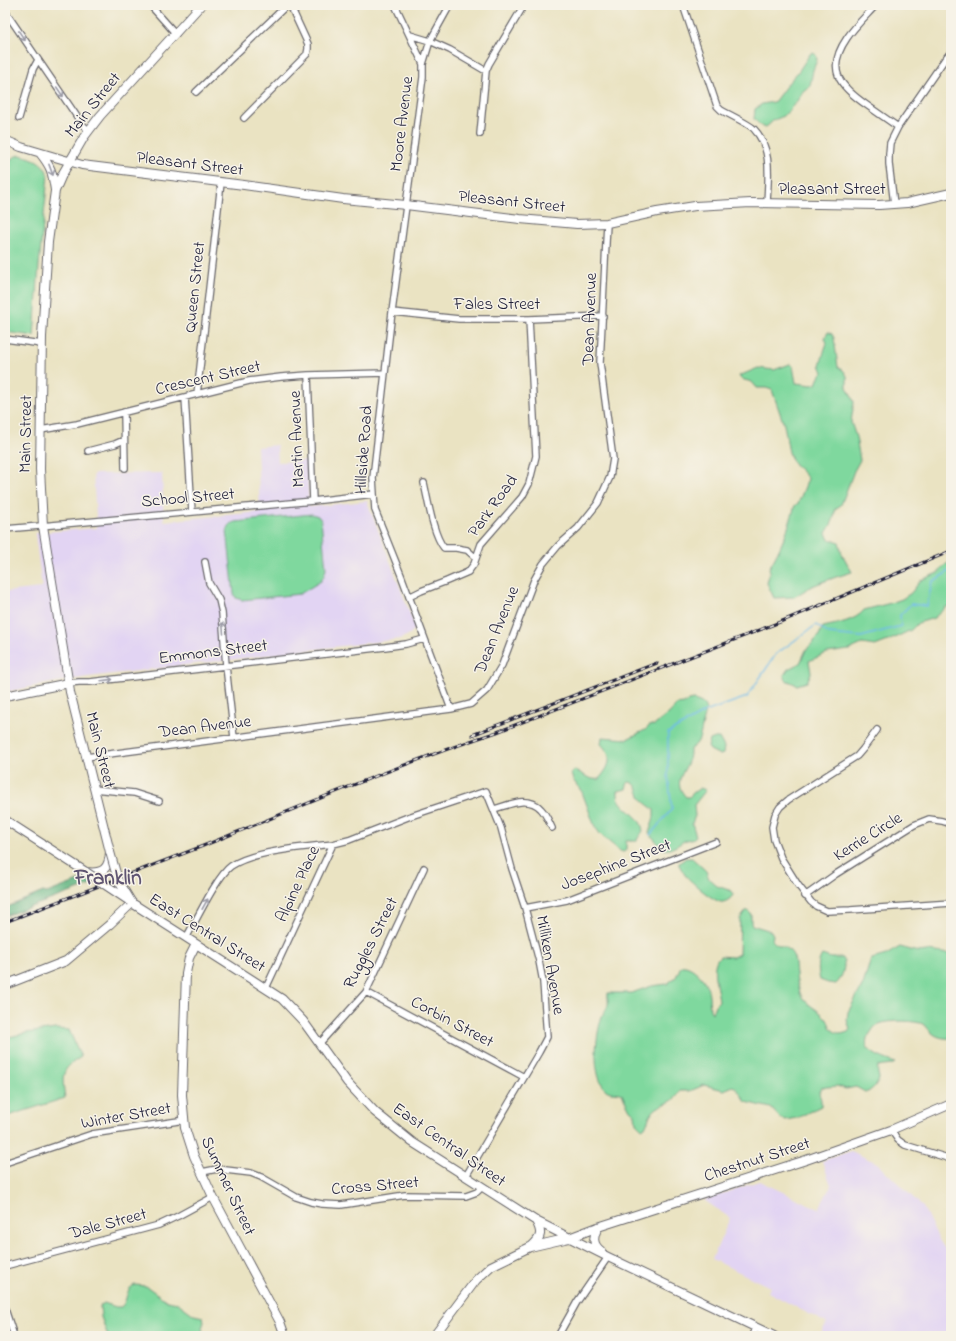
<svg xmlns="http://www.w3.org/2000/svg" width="956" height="1341" viewBox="0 0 956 1341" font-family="'Indie Flower',sans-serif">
<rect width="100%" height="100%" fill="#f7f3e8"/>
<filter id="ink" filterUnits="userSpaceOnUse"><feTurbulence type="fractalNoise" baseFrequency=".025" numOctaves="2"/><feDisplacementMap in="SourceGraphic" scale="8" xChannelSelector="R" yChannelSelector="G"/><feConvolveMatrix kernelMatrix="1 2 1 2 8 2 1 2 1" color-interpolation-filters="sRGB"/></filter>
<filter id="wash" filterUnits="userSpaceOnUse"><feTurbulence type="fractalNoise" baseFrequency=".012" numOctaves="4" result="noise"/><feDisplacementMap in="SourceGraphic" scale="16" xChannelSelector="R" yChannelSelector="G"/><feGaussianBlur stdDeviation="0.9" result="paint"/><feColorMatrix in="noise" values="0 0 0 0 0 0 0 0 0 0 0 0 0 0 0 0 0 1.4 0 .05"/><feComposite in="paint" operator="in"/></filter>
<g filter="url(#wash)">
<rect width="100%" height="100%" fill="#eae3c2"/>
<path fill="#e2d4f3" d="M277,445L278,462L307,461L309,507L367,501L414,624V629L410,634L400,639L88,677L56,682L5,692V592L42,588L35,533L97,528L93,474L162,473L164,521L260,512L257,447Z
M851,1151L877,1163L923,1207L938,1238L951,1259V1336H820L826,1323L768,1292L770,1287L712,1259L730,1218L704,1200L759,1181L819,1209L831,1185L822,1161Z"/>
<path fill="#7fd89e" stroke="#507d6c" d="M813,52L816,55L817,60L813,70L810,86L803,91L797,101L784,116L774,120L765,128L761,126L754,119L755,109L762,104L774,102L789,82L798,72L810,54Z
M20,155C32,158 44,161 48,175L39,265L34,336L5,332V173C8,164 9,157 20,155Z
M828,332L832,334L834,338L838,367L844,371L847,376V387L854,402L851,422L856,437L860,460L854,471L841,505L835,509C835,519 831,525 826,533L829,540H834L839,542L842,554L852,572L836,577L812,586L794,597L774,598L767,583L770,571L769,568C781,549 789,527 795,505L798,504L808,479C803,471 795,467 791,458C786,446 787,431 782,419C779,409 775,400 772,390L766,388H757L752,382L741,379L739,376L758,368L774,370L790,364L793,366L796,383L812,385L816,384L819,377L823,372L820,365C823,357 824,350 827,343L825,338Z
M312,514L318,516L321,520L326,569L324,576L321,581L300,594L242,600L236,598L234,594L227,531L230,524L235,522Z
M951,561V606L946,607L934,618L918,623L911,630L888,641L875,646L862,644L849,650L827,653L809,661L811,673L807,682L797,685L786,680L784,675L788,669L800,663L806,650L818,637L823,627C836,624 856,621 864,610L891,603L902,599L911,593L921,580L938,573L944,566Z
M693,700C713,704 704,715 702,727C700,737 699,744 690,749C690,752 690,756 689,759C684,774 672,782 686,797H689L693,793L700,788L706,790L694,805L695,816L692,823L696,836C692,840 689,839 684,841C678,845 670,851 663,849L649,833L654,817V810C650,806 645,804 642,799C637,793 639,783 629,782L627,784L626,789L618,791C616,809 641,812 643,831L636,841H626V849L624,852L620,851L601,835L595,827L582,792L573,780L571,774L573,771L575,770C583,774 590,781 599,779C610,766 614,757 601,744L602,737L627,739L645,730L649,726L655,725C662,718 671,714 676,705L684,704L688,701Z
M715,738H719L724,747L723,754L720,755L710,750L708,747L710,740Z
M686,858H692L706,871L709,879L717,886L732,891L733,895C731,898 728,901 723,902C716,904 690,881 685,875C683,872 681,868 679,865V863Z
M747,910L751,914V923L752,925L771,931L773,935L772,940C777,947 786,945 790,951C796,957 795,967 796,975C796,981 799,988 800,993C804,1004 818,1009 825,1017C832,1025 827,1030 841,1034L848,1032L850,1029L847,1020L848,1012L863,985L870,962L872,959L886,955L900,947L918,952L927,951L951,954V1038C944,1039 936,1037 931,1032C929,1030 927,1027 925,1025C917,1020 888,1020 879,1024C874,1026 872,1031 869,1035C858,1052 884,1058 895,1063L891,1065L878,1067C877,1072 878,1073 879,1078C879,1084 872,1089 868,1092H865L856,1087L846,1089L837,1086L827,1087L821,1088L819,1092L821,1100V1106L797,1118L785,1120L780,1118L771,1108L746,1102L737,1089L733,1086L724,1090L704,1085L690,1091H680C676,1102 665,1103 657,1108C651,1112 648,1121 645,1127L642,1129L636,1123L635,1114L630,1110L622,1094C616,1091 610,1094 605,1089C591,1072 596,1035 602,1016C604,1013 607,1009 608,1005C609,1001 607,997 608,993H631L652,986L667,984L676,977L681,966C691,964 704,978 707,987C710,994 709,1003 710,1010L712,1013L715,1005L719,1001C718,989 709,966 720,956L733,957L739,954L740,919Z
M822,955L831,958H843C846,966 842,979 836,984L828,983L820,980C818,971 817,962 822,955Z
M56,1029L69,1030L81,1057C60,1070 62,1075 65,1098L5,1117V1038L26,1033Z
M135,1285L146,1286L167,1301L178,1303L194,1315L203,1317L204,1322L202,1328L204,1336H108L101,1317L100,1306L104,1303L116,1307H121C129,1300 124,1289 135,1285Z"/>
<path fill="#67b885" stroke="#446d60" d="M86,878L94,884L5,916V908L43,892L47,893Z"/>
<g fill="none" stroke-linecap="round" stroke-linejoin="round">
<path stroke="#6fbbe8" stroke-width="1.5" d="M650,835L672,809L668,776V733L705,712L747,697L776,654L816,625L829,634L861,637L901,626L900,615L911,604L927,606L932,582L951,570"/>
</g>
</g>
<g filter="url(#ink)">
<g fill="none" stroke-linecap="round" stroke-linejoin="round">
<g stroke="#68666a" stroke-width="8">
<path id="street" d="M150,5L176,34
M395,5L423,64V77L392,312L373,478L375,510L401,575L451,709
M683,5L717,106L721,110C728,114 749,124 754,129C773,149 768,178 767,203
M876,5C866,16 855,26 847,38C825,70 840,87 868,106C878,113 888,120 898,127
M5,11L82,124L88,130
M410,35L430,41L450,50L486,71
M423,64L430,41L450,5
M196,92L287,5
M19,118L33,69L38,60
M244,118L307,54L308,49V44L290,5
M480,134L486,71L489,64L524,5
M894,204L889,164V154L890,143L898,127L945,59L951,52
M392,312L459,319H529L603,316
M5,339L42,344
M308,375L313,501
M197,394L221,183
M185,397L192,512
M124,412L125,468
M40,430L77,424L249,381L281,377L308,375L385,373
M88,451L115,444L124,440
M424,483C428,500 433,535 444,548H456L467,550L476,558
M5,529L52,525L313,501L374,494
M205,562L209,583L219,600L222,613L226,666L234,738
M409,597L421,591L447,581L468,572L474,564L481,544L522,497L529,484L536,456L529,319
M69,683L79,682H90L385,647L406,644L424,639
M877,730L863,749L857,756L788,800L780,807L775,815L772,827L774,840L781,858L798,885L811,902L816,906L827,911L850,910L951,903
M86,757L451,709L471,704L487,690L502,665L534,580L543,564L558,546L578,528L598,503L610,477L613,459L600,363L607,223
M94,789L134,793L159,801
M494,809C509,805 528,795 541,809C546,814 549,822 552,828
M805,896L836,874L914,825L929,819L942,821L951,824
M525,908L567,900L716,842
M186,938C196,921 217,876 231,866C253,851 306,847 333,844
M266,988L333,844L349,840L408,817L486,791L501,828L512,869L525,908L539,961L543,982L547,1037L539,1052L466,1176
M366,992L524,1077
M319,1044L366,992L424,868
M891,1130L898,1140L905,1145L951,1159
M5,1163L92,1134L185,1120
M202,1172L217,1169L251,1173L261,1177L296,1197L311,1202L322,1204L341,1205L405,1195L466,1196L477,1192L482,1187
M5,1266L159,1225L178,1216L213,1197
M5,1309L14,1336
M558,1336L577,1302L608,1257
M753,1336L756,1327"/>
</g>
<g stroke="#68666a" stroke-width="10">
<path id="secondary" d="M5,140L21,147L82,165L244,185L343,199L406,205L520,219L577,224L607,223L657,212L695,206L751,203L879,205L907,203L951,193
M40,153C52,168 52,172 55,190
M5,696L69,683
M5,820L86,872C103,874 109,869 110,852L70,692L43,526L40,469L42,337L48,242L55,191L62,175L84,137L100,116L201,5
M196,944L189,958L186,973L182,1095L185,1128L194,1156L213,1197L280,1322L285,1336
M5,985L66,961L110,924L132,903L251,979L282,999L303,1021L347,1082L375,1112L412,1142L536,1221L608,1257L774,1336
M598,1227C593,1237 592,1244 601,1251
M532,1246C542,1237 542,1232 536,1221
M434,1336L476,1280L491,1266L530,1247L569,1238L598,1227L806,1160L891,1130L951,1104"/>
</g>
<use href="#street" stroke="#fff" stroke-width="5.5"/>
<use href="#secondary" stroke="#fff" stroke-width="8"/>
<g stroke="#22223b" stroke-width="3">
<path id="rail" d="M472,735L657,663
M5,922C71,896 137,872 203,846C300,807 397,765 497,732L780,622L951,551"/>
</g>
<use href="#rail" stroke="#f7f3e8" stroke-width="1.5" stroke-dasharray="4.5" stroke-linecap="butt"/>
<g stroke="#68666a" stroke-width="10" stroke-linecap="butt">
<path id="secondary-bridge" d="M110,852L118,880L132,903
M86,872L128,900"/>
</g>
<use href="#secondary-bridge" stroke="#fff" stroke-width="8"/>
</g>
<defs><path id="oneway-shaft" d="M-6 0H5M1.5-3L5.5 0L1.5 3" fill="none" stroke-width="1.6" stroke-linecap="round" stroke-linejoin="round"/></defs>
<g stroke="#9c9ca7">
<use href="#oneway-shaft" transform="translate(22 36) rotate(56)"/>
<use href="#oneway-shaft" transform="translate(60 92) rotate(56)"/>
<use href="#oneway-shaft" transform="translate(51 170) rotate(70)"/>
<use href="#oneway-shaft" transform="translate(223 628) rotate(-95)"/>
<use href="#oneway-shaft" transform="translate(107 680) rotate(-7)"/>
<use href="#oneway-shaft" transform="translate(205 904) rotate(-61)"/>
</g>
</g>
<g text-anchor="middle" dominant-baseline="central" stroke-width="3" stroke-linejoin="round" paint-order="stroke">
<g font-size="17" fill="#22223b" stroke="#f7f3e8">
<text transform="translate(93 105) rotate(-51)">Main Street</text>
<text transform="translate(402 124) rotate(-83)">Moore Avenue</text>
<text transform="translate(190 164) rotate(7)">Pleasant Street</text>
<text x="832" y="189">Pleasant Street</text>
<text transform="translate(512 202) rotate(6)">Pleasant Street</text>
<text transform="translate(195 287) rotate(-84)">Queen Street</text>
<text x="497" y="304">Fales Street</text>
<text transform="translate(590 319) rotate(-88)">Dean Avenue</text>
<text transform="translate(208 378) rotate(-13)">Crescent Street</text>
<text transform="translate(26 434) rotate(-89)">Main Street</text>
<text transform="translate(297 439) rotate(-92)">Martin Avenue</text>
<text transform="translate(364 450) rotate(-86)">Hillside Road</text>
<text transform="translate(188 498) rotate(-5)">School Street</text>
<text transform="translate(493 506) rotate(-54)">Park Road</text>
<text transform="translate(497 630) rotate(-68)">Dean Avenue</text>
<text transform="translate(213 652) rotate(-7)">Emmons Street</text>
<text transform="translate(205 727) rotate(-7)">Dean Avenue</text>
<text transform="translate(100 750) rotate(76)">Main Street</text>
<text transform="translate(868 837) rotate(-32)">Kerrie Circle</text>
<text transform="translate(616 865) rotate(-21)">Josephine Street</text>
<text transform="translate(298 884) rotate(-65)">Alpine Place</text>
<text transform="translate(207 933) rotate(32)">East Central Street</text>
<text transform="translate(371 943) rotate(-63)">Ruggles Street</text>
<text transform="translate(550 965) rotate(80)">Milliken Avenue</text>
<text transform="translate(452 1022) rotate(28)">Corbin Street</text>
<text transform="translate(126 1116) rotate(-10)">Winter Street</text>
<text transform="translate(449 1145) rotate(35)">East Central Street</text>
<text transform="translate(757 1160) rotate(-18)">Chestnut Street</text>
<text transform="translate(228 1186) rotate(65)">Summer Street</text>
<text transform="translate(375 1186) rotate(-5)">Cross Street</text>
<text transform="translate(108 1224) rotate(-15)">Dale Street</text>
</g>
<g font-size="21" font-weight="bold" fill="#605572" stroke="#f7f3e8">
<text x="108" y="879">Franklin</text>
</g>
</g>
<rect width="956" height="1341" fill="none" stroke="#f7f3e8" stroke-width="20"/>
</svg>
